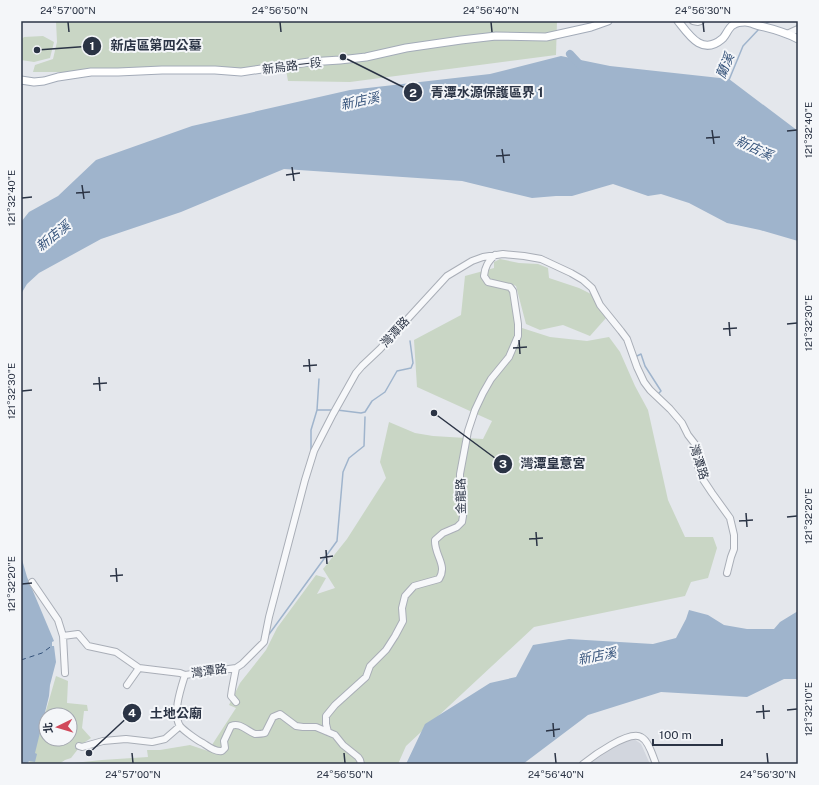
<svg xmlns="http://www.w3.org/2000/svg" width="819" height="785" viewBox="0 0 819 785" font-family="'Public Sans','Noto Sans TC',sans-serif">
<rect width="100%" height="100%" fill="#e4e7ec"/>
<path fill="#d2d6de" d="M634,739L641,744L650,764H589L600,755L627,740Z"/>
<path fill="#c9d6c5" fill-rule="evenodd" d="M56,21H557L556,55L350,82L288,81L285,64L236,72H33L35,65L53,59L57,42Z
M43,36L54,42L50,58L34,62L21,60V40L24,37Z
M500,259L519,263L538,264L548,268L549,278L579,288L593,295L606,318L590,336L563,325L540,330L526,324L516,286L507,283L516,295L522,328L550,337L587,341L609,337L620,352L635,386L648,410L668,500L685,537H713L717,548L708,578L691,582L685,596L534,627L406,746L398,764H64L102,760L148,757L147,750H160L190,745L208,751L236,708L229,705L240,683L266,650L277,628L316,575L326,578L317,594L335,588L323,569L347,539L386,478L380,462L389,422L415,433L433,436L483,439L492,421L417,387L414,340L461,315L465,276L494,268V262Z
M56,676L68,681L67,703L87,705L88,711H84L82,728L91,738L82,744L71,758L65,760L59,764H29L31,752L36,745ZM46,715H70V739H46Z"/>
<path fill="#9fb4cc" d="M561,56L610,66L729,79L798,131V241L760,230L727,223L689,203L661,194L648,196L613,184L572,196H556L532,198L462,181L284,169L181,212L101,239L39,273L27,284L21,294V222L29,212L58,196L96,160L192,126L350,90L490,74Z
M21,556L27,577L54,641L52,642V646H54L56,662L50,685L49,696L35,753L37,754L35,762L29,761L28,763L29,764H21Z
M689,610L708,615L724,625L747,629H774L780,622L798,611V679H784L747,697L661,692L588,715L523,764H406L425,724L490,683L516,677L533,645L569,639L653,644L676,638L686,619Z"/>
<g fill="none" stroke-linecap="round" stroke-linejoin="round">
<path stroke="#9fb4cc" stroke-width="1.5" d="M765,24L770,21
M729,80L743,46L759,29
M635,357L641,354L645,366L661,391L658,394
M317,410H334
M337,410L361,413L365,412L372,401L385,392L397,371L411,368L413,363L410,341
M311,452V430L317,410L319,379
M267,637L337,541L343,472L349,458L364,446L365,417
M203,675L204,676L223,674L228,672"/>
<path stroke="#9fb4cc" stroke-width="8" d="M570,54L582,67"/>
<path stroke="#34527a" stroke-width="1" stroke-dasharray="5 4" stroke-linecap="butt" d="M21,660L42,653L53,645"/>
<g stroke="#a9aeb7" stroke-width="8">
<path id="minor" d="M693,21L698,22L701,21
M787,34L798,29
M32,582L58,620L63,636L65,673
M63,636L78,634L88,646L116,652L139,668L180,673L185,675L236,668L242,664L264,642L269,617L305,480L314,451L333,414L356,373L362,366L380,349L447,276L472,261L483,257L503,254L524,256L541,259L571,273L583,280L592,288L600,305L621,331L627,339L637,367L644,382L650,390L670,409L682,423L688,435L695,444L698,466L702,478L712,493L730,518L734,535V549L731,557L727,573
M236,668L232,689L231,696L236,702
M185,675C181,688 172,714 180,726C183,730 198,741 203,743C209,747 215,752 222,751L225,748L224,741L231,726C240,722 247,731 255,734C258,734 262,734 265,733L273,717L280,714L296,726L303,727H316L335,735L343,745L358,757L360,760L361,764
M127,685L139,668
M328,732L326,724V716L335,705L366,677L370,666L386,650L395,636L403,621L402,608L405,596L414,586L439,579C448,565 434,555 435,540L443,533L457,527L462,522L463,516L460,497V474L468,431L475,410L483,393L491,379L509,357L518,336V324L513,291L510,287L488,282L484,276C485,266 488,262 495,255
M79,746L82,747L103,741L126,739L152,742L165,739L180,726
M583,764C593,756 629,730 641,737C649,741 653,757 656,764"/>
</g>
<g stroke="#a3abb8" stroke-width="9">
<path id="major" d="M678,21C689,35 702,56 722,39C726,36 728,28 733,25C736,23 742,22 745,22C750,22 755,25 760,26C773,29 786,33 798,39
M21,80L34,82L44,81L58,77L91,72H118L162,70H215L241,72L309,62L340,60L366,57L406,48L461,40L496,36L546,37L591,27L608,21"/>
</g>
<use href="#minor" stroke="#f7f8fa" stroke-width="6"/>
<use href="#major" stroke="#fff" stroke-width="7"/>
</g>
<path fill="none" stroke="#2b3445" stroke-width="1.5" d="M68,22L69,32M280,22L281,32M491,22L492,32M703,22L704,32M712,130L714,144M787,131L797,130M706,138L720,137M502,149L504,163M496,156L510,155M292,167L294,181M286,175L300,173M82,185L84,199M76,193L90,192M22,198L32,197M729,322L730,336M787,324L797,323M723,329L737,328M519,340L520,354M513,348L527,347M309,359L310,372M303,366L317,365M99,377L100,391M93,384L107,383M22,391L32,390M746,513L747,527M787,517L797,516M739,521L753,520M536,532L537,546M529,539L543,538M326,550L327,564M320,558L333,556M116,568L117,582M110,576L123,575M22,584L32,583M763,705L764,719M787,710L797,709M756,712L770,711M553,723L554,737M546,731L560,729M132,753L133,763M344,753L345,763M555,753L556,763M767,753L768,763"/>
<g text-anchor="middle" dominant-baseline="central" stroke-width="4" stroke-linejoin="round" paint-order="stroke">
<g font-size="12" fill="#2b3445" stroke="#f4f6f9">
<text transform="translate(292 66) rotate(-7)">新烏路一段</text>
<text transform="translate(395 332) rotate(-48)">灣潭路</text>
<text transform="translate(699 462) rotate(72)">灣潭路</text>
<text transform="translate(461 496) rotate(-91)">金龍路</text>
<text transform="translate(209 671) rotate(-8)">灣潭路</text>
</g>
<g font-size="13" font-style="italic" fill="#34527a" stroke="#f4f6f9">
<text transform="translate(725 66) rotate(-68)">蘭溪</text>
<text transform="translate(360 101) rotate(-12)">新店溪</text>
<text transform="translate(754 148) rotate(25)">新店溪</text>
<text transform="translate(53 236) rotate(-39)">新店溪</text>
<text transform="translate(597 656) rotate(-11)">新店溪</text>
</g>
</g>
<path fill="none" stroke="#2b3445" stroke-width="1.5" d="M37 50L92 46M343 57L413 92M434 413L503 464M89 753L132 713"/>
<g fill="#2b3445" stroke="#f4f6f9" stroke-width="1.5">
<circle cx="37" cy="50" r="4"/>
<circle cx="343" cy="57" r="4"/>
<circle cx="434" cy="413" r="4"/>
<circle cx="89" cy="753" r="4"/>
<circle cx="92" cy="46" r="10"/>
<circle cx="413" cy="92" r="10"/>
<circle cx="503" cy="464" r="10"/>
<circle cx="132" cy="713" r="10"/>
</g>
<g font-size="12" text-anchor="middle" font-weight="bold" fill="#fff">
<text x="92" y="50">1</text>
<text x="413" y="97">2</text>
<text x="503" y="468">3</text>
<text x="132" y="717">4</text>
</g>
<g font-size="13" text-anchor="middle" font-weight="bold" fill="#2b3445" stroke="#f4f6f9" stroke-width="4" stroke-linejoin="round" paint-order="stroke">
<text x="156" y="50">新店區第四公墓</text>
<text x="487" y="97">青潭水源保護區界 1</text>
<text x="553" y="468">灣潭皇意宮</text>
<text x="176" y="718">土地公廟</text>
</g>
<rect width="819" height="785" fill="none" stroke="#f4f6f9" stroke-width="44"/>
<g transform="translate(58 727) rotate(265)"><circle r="19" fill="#f4f6f9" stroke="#a4a8b1"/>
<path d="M0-3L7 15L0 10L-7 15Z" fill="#d1495b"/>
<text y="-6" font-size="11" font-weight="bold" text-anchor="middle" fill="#2b3445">北</text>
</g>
<path d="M653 739v6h69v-6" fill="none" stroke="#2b3445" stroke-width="2"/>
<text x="659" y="739" font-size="12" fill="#2b3445" stroke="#f4f6f9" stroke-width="3" paint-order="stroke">100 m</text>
<rect x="22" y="22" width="775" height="741" fill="none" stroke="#2b3445" stroke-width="1.5"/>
<g font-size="10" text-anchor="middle" fill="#2b3445">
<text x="68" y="14">24°57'00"N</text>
<text x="280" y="14">24°56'50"N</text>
<text x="491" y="14">24°56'40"N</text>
<text x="703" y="14">24°56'30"N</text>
<text transform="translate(808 130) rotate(-90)" y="4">121°32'40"E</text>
<text transform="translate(11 198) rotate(-90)" y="4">121°32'40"E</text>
<text transform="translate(808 323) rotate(-90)" y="4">121°32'30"E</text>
<text transform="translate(11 391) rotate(-90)" y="4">121°32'30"E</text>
<text transform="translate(808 516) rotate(-90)" y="4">121°32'20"E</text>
<text transform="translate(11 584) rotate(-90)" y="4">121°32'20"E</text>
<text transform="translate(808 709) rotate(-90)" y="4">121°32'10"E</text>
<text x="133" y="778">24°57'00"N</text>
<text x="345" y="778">24°56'50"N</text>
<text x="556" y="778">24°56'40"N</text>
<text x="768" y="778">24°56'30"N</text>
</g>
</svg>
